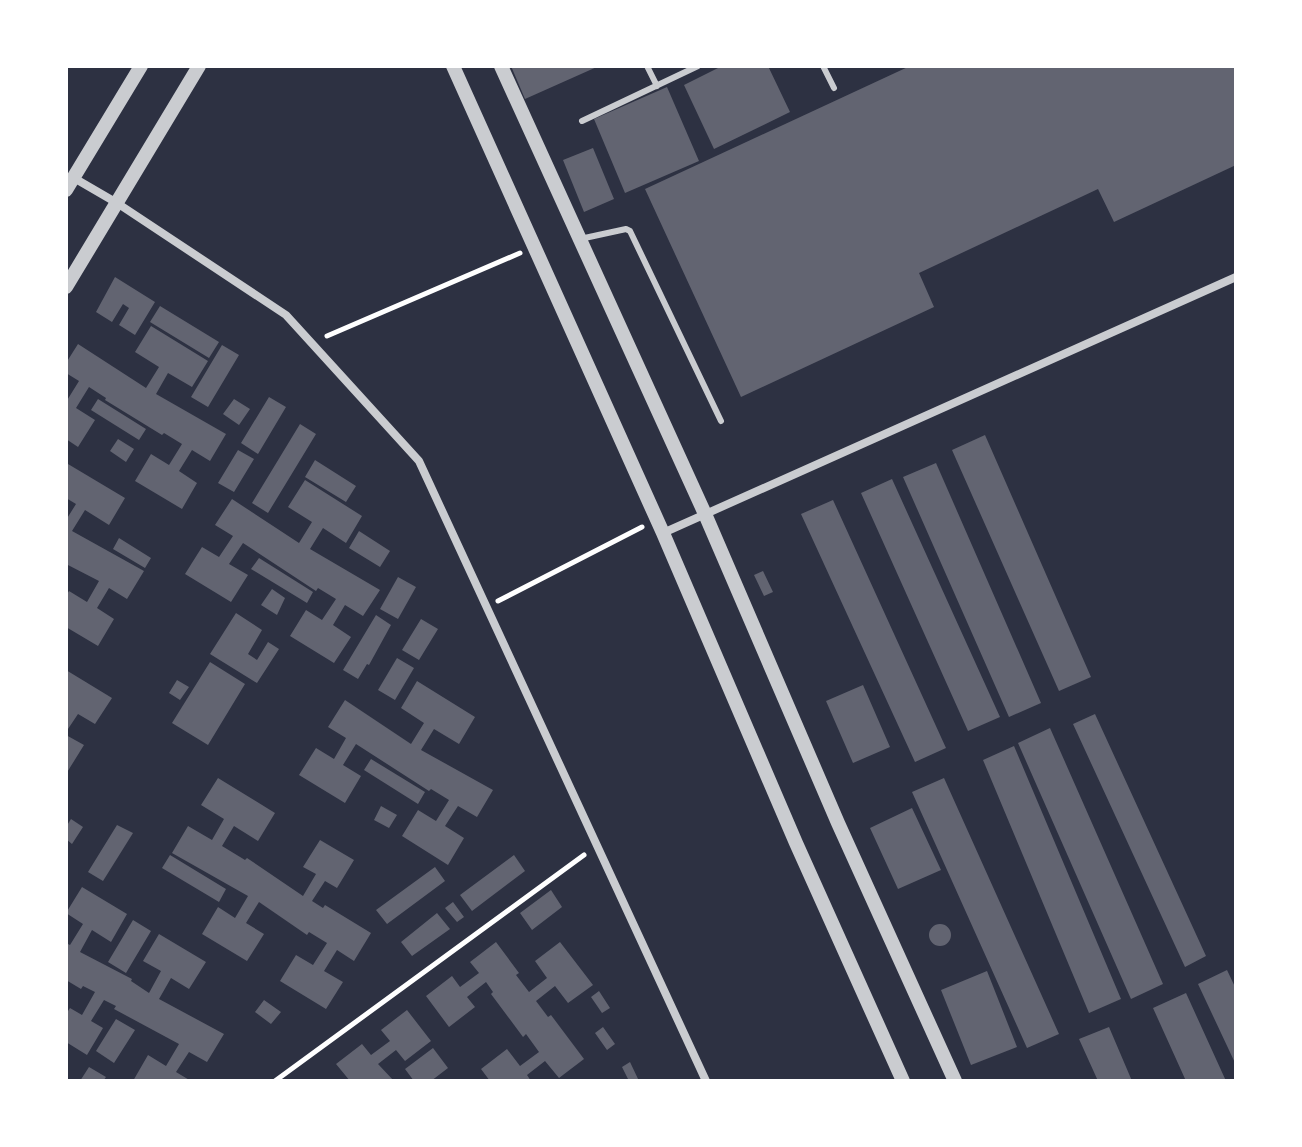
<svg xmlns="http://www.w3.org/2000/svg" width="1302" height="1147" viewBox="0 0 1302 1147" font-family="'Noto Sans',sans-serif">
<rect width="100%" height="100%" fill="#2d3142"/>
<path fill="#626471" d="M511,66H599L525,99Z
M722,66H768L790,112L714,149L684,85Z
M910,66H1236V165L1114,222L1098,189L919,273L934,307L741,397L645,189Z
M667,87L699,161L625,193L594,119Z
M593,148L614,199L584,212L563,160Z
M115,277L155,302L135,335L119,325L129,308L123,304L112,322L96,312Z
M160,306L219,342L209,358L150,322Z
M151,326L208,361L192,387L168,373L156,394L226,434L210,461L192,450L179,471L197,483L182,509L135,481L151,454L169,465L182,444L164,433L162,435L105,400L106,398L89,387L76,408L95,420L78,447L66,439V402L79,381L66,373V363L78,344L146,388L159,367L135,352Z
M222,345L239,355L208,407L191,397Z
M269,397L286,407L258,454L241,443Z
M98,399L146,429L139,440L91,410Z
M234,399L250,409L239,425L223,414Z
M300,424L316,434L268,513L252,503Z
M985,435L1091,677L1059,691L952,450Z
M118,439L134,449L126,462L110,451Z
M238,450L254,459L234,492L218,483Z
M315,460L356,486L346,502L305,477Z
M936,463L1041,703L1009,717L903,477Z
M68,464L125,498L109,525L85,510L72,531L144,571L127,599L109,588L97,608L114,619L98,646L66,627V596L69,591L87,602L99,581L66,564V520L76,504L66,498Z
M892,479L1000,717L968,731L861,493Z
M305,480L362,516L346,543L323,528L310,549L380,590L363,616L345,605L333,625L351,637L334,663L290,636L306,610L322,620L336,599L318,588L316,591L243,543L229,564L248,575L231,602L185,574L202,547L219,557L233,536L215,525L232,499L299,543L312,522L288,507Z
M833,500L946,748L915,762L801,514Z
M359,531L390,551L380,567L349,548Z
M119,538L151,558L145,568L113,549Z
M259,558L313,592L307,603L251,569Z
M763,571L773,592L764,596L754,575Z
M398,577L416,587L398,619L380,609Z
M272,589L285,598L277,615L261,605Z
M236,613L262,630L248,654L257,660L268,642L279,649L257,683L210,654Z
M376,615L391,625L369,665L367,664L358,679L343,670Z
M421,619L438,629L419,660L402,650Z
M397,658L414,668L395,700L378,690Z
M210,662L245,684L208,745L172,723Z
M66,670L112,698L95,724L78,714L66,732Z
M177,680L189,687L180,700L169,693Z
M417,681L475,717L459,744L434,729L421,750L493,790L477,817L458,806L445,826L464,838L448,865L402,836L418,810L436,821L449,800L431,789L429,791L356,744L343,765L361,776L345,803L299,775L316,748L334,759L346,738L328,727L345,700L411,744L424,723L401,708Z
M863,685L890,747L853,763L826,701Z
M1095,714L1206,956L1185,967L1073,724Z
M1050,728L1163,984L1131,999L1018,743Z
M66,735L84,745L66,774Z
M1014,746L1121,999L1089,1013L983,760Z
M371,759L425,792L418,804L364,770Z
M218,778L275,813L258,841L234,826L222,846L245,860L247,858L303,896L316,874L303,867L320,840L354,860L337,888L325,881L312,901L323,908L325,905L371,933L354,961L337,950L324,971L343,982L326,1009L280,981L296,955L313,965L327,943L309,932L307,935L259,902L246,923L264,934L247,961L202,934L218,907L235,918L248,896L172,853L188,826L212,840L224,819L201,805Z
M944,778L1059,1034L1027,1048L912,792Z
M381,806L397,815L389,828L374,820Z
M912,808L941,870L898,889L870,828Z
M71,819L83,827L72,844L66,839V827Z
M117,825L133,833L103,881L88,872Z
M170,855L226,889L219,902L162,868Z
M514,855L525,871L472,911L460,895Z
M435,867L445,881L387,924L376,910Z
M82,887L127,914L111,942L92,930L80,952L132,979L131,981L149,993L161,971L143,961L159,934L206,962L189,989L171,978L159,999L224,1034L207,1062L189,1052L176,1072L191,1081H133L148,1055L166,1066L179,1044L114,1009L116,1006L104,1000L91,1021L103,1028L87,1055L66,1042V1014L70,1008L82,1015L95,992L83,986L81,989L66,980V943L70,945L83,924L66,913Z
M551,890L562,907L532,930L520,913Z
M453,902L464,917L457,922L445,908Z
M437,913L450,929L412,956L401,942Z
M133,920L151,931L126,973L108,962Z
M929 935a11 11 0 1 1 22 0a11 11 0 1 1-22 0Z
M496,942L519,973L516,975L529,992L547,978L535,961L560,942L593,985L568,1003L555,986L536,1001L548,1017L551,1015L584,1059L559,1078L545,1061L527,1075L531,1081H490L481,1069L507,1049L520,1066L539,1052L526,1034L523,1037L491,994L493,992L486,982L467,997L475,1007L449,1027L426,996L452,976L460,987L479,973L470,962Z
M1227,970L1236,989V1065L1198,984Z
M987,971L1017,1047L971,1065L941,990Z
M599,991L610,1008L602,1013L591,997Z
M1186,993L1226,1081H1186L1153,1008Z
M264,1000L281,1012L271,1024L255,1012Z
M407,1010L431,1041L405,1061L396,1050L378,1064L394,1081H350L336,1064L362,1044L371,1055L390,1041L381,1030Z
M116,1019L135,1030L114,1063L96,1051Z
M603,1027L615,1044L607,1050L595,1033Z
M1109,1027L1132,1081H1098L1079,1039Z
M433,1048L448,1068L431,1081H414L405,1069Z
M630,1062L639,1081H629L622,1067Z
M89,1067L106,1077L103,1081H80Z"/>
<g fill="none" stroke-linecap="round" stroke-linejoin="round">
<path stroke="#fff" stroke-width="5" d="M327,336L520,253
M498,601L642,527
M275,1081L584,855"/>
<path stroke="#caccd0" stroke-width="6" d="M647,66L657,86
M823,66L834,88
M582,121L698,66
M580,239L626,229L630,231L721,421"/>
<path stroke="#caccd0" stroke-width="8" d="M74,178L117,203L286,315L419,461L706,1081
M663,533L1236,277"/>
<path stroke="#caccd0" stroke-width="14" d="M453,66L663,533L796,843L903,1081
M501,66L705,514L838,823L955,1081
M66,190L141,66
M66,287L199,66"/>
</g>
<rect width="1302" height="1147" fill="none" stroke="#ffffff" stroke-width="136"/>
</svg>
